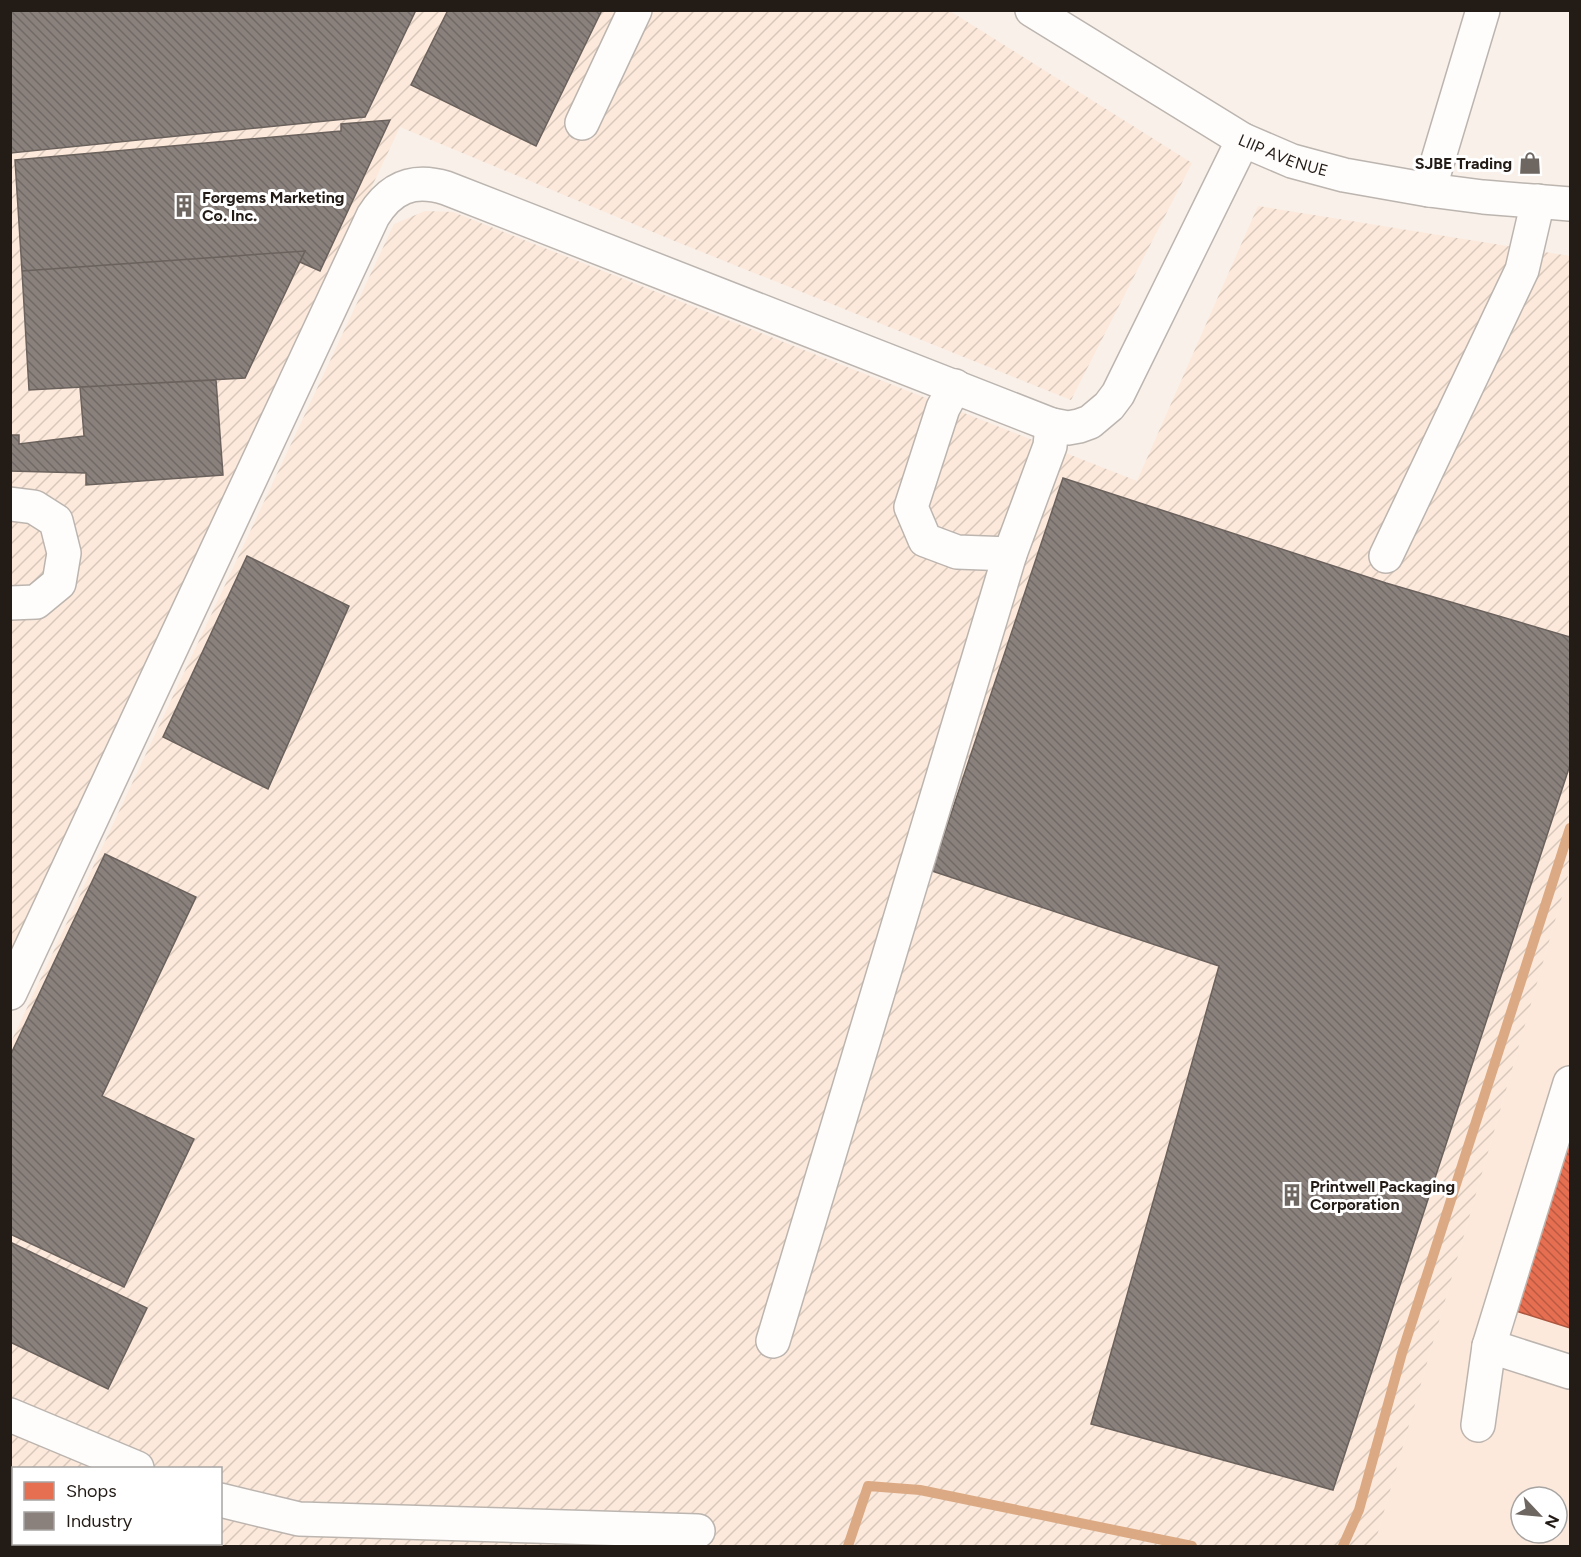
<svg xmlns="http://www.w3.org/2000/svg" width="1581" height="1557" viewBox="0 0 1581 1557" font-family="Figtree,sans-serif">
<defs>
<pattern id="industrial-furrows" width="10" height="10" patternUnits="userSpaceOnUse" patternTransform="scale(1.5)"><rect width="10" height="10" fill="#fce9db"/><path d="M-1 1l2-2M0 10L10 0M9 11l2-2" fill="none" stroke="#d8c7bb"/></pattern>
<pattern id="shops-back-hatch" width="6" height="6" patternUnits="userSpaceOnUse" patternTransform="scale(1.5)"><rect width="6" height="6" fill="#e76f51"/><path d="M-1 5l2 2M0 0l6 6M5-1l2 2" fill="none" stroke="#bb5a42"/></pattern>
<pattern id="industry-back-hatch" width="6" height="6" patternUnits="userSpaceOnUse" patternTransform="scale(1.5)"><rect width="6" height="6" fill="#8a817c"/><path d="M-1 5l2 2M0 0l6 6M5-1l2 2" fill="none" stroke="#706965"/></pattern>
</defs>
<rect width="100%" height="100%" fill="#f9f0e9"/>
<path fill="#fce9db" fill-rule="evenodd" d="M1570,869V1546H1374ZM1521,1497H1557V1533H1521Z"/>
<path fill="url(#industrial-furrows)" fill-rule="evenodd" d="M11,11H950L1192,163L1071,400L677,242L400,127L11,951Z
M1258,206L1570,256V869L1374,1546H11V1042L394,224L425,211L453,212L1137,481ZM14,1468H220V1544H14Z"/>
<path fill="url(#shops-back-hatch)" stroke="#ac563f" stroke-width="1.5" d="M1570,1140V1328L1516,1311Z"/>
<path fill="url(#industry-back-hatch)" stroke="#6b625d" stroke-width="1.5" d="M10,10H416L365,117L11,153Z
M448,10H602L536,146L411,85Z
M390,120L320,271L300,262L305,251L22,271L15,160L341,131V124Z
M305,251L245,378L29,390L22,271Z
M216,380L223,475L86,485V473L10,471V435H19V444L84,436L80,387Z
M1063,478L1386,583L1570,637V765L1333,1490L1091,1424L1219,966L932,871Z
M247,556L349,606L268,789L163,737Z
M105,854L196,897L102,1096L194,1139L124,1287L10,1234V1056Z
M10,1242L147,1308L108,1389L10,1342Z"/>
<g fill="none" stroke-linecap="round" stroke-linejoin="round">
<path stroke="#dbaa84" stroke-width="10" d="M848,1546L868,1486L920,1490L1192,1546
M1343,1546L1359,1510L1402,1353L1570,828"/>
<g stroke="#bcb5af" stroke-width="36">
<g id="minor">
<path id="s1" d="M1032,10L1243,140L1292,161L1344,175L1429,190L1483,197L1570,204"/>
<path d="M582,123L635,10"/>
<path d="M1429,190L1483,10"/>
<path d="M955,386L943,408L911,507L925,540L957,552L1010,554"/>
<path d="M10,504L34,507L56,521L64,553L59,583L36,602L10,603"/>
<path d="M1386,556L1522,270L1538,201"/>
<path d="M10,993L373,216C391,187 413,178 446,188L1052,425L1068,428L1079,426L1090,422L1109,406L1118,394L1243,140"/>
<path d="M773,1341L1010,554L1050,446L1052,425"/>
<path d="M1489,1346L1570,1372"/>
<path d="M10,1415L137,1468"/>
<path d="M1478,1425L1489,1346L1570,1083"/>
<path d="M220,1500L299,1519L698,1531"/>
</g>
</g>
<use href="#minor" stroke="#fefdfc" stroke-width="33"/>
</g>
<defs>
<g id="shop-bare" transform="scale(1.8)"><path d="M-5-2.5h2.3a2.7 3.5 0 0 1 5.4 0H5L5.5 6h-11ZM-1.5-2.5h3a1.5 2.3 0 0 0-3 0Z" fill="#6e6660" stroke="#fff" stroke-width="2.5" paint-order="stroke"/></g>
<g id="building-bare" transform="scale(1.8)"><path d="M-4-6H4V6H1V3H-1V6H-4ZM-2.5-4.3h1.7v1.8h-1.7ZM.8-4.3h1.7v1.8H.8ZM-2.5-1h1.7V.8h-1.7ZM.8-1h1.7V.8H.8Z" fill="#6e6660" stroke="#fff" stroke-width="2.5" paint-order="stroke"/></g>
</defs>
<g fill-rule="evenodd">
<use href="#shop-bare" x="1530" y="163"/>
<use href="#building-bare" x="184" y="206"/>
<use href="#building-bare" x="1292" y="1195"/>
</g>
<g text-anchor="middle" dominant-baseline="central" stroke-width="6" stroke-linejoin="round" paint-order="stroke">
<g font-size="16" fill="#231b16" stroke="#fff">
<text stroke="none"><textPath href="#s1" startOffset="291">LIIP AVENUE</textPath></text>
</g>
<g font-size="16" font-weight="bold" fill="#231b16" stroke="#fff" text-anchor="start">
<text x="1512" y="163" text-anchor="end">SJBE Trading</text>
<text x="202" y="197">Forgems Marketing<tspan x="202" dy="18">Co. Inc.</tspan></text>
<text x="1310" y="1186">Printwell Packaging<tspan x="1310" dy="18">Corporation</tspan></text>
</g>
</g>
<rect width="1581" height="1557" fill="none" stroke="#231b16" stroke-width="24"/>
<rect x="12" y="1467" width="210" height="78" fill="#ffffff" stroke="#a7a4a2" stroke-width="1.5"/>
<rect x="24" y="1482" width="30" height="18" fill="#e76f51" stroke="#a7a4a2" stroke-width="1.5"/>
<text x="66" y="1497" font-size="18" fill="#231b16">Shops</text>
<rect x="24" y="1512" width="30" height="18" fill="#8a817c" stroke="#a7a4a2" stroke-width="1.5"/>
<text x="66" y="1527" font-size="18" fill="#231b16">Industry</text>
<g transform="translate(1539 1515) rotate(116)"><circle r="28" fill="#ffffff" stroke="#a7a4a2" stroke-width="1.5"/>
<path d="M0-4.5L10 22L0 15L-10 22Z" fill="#6e6660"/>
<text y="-9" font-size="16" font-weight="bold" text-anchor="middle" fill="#231b16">N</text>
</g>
</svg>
